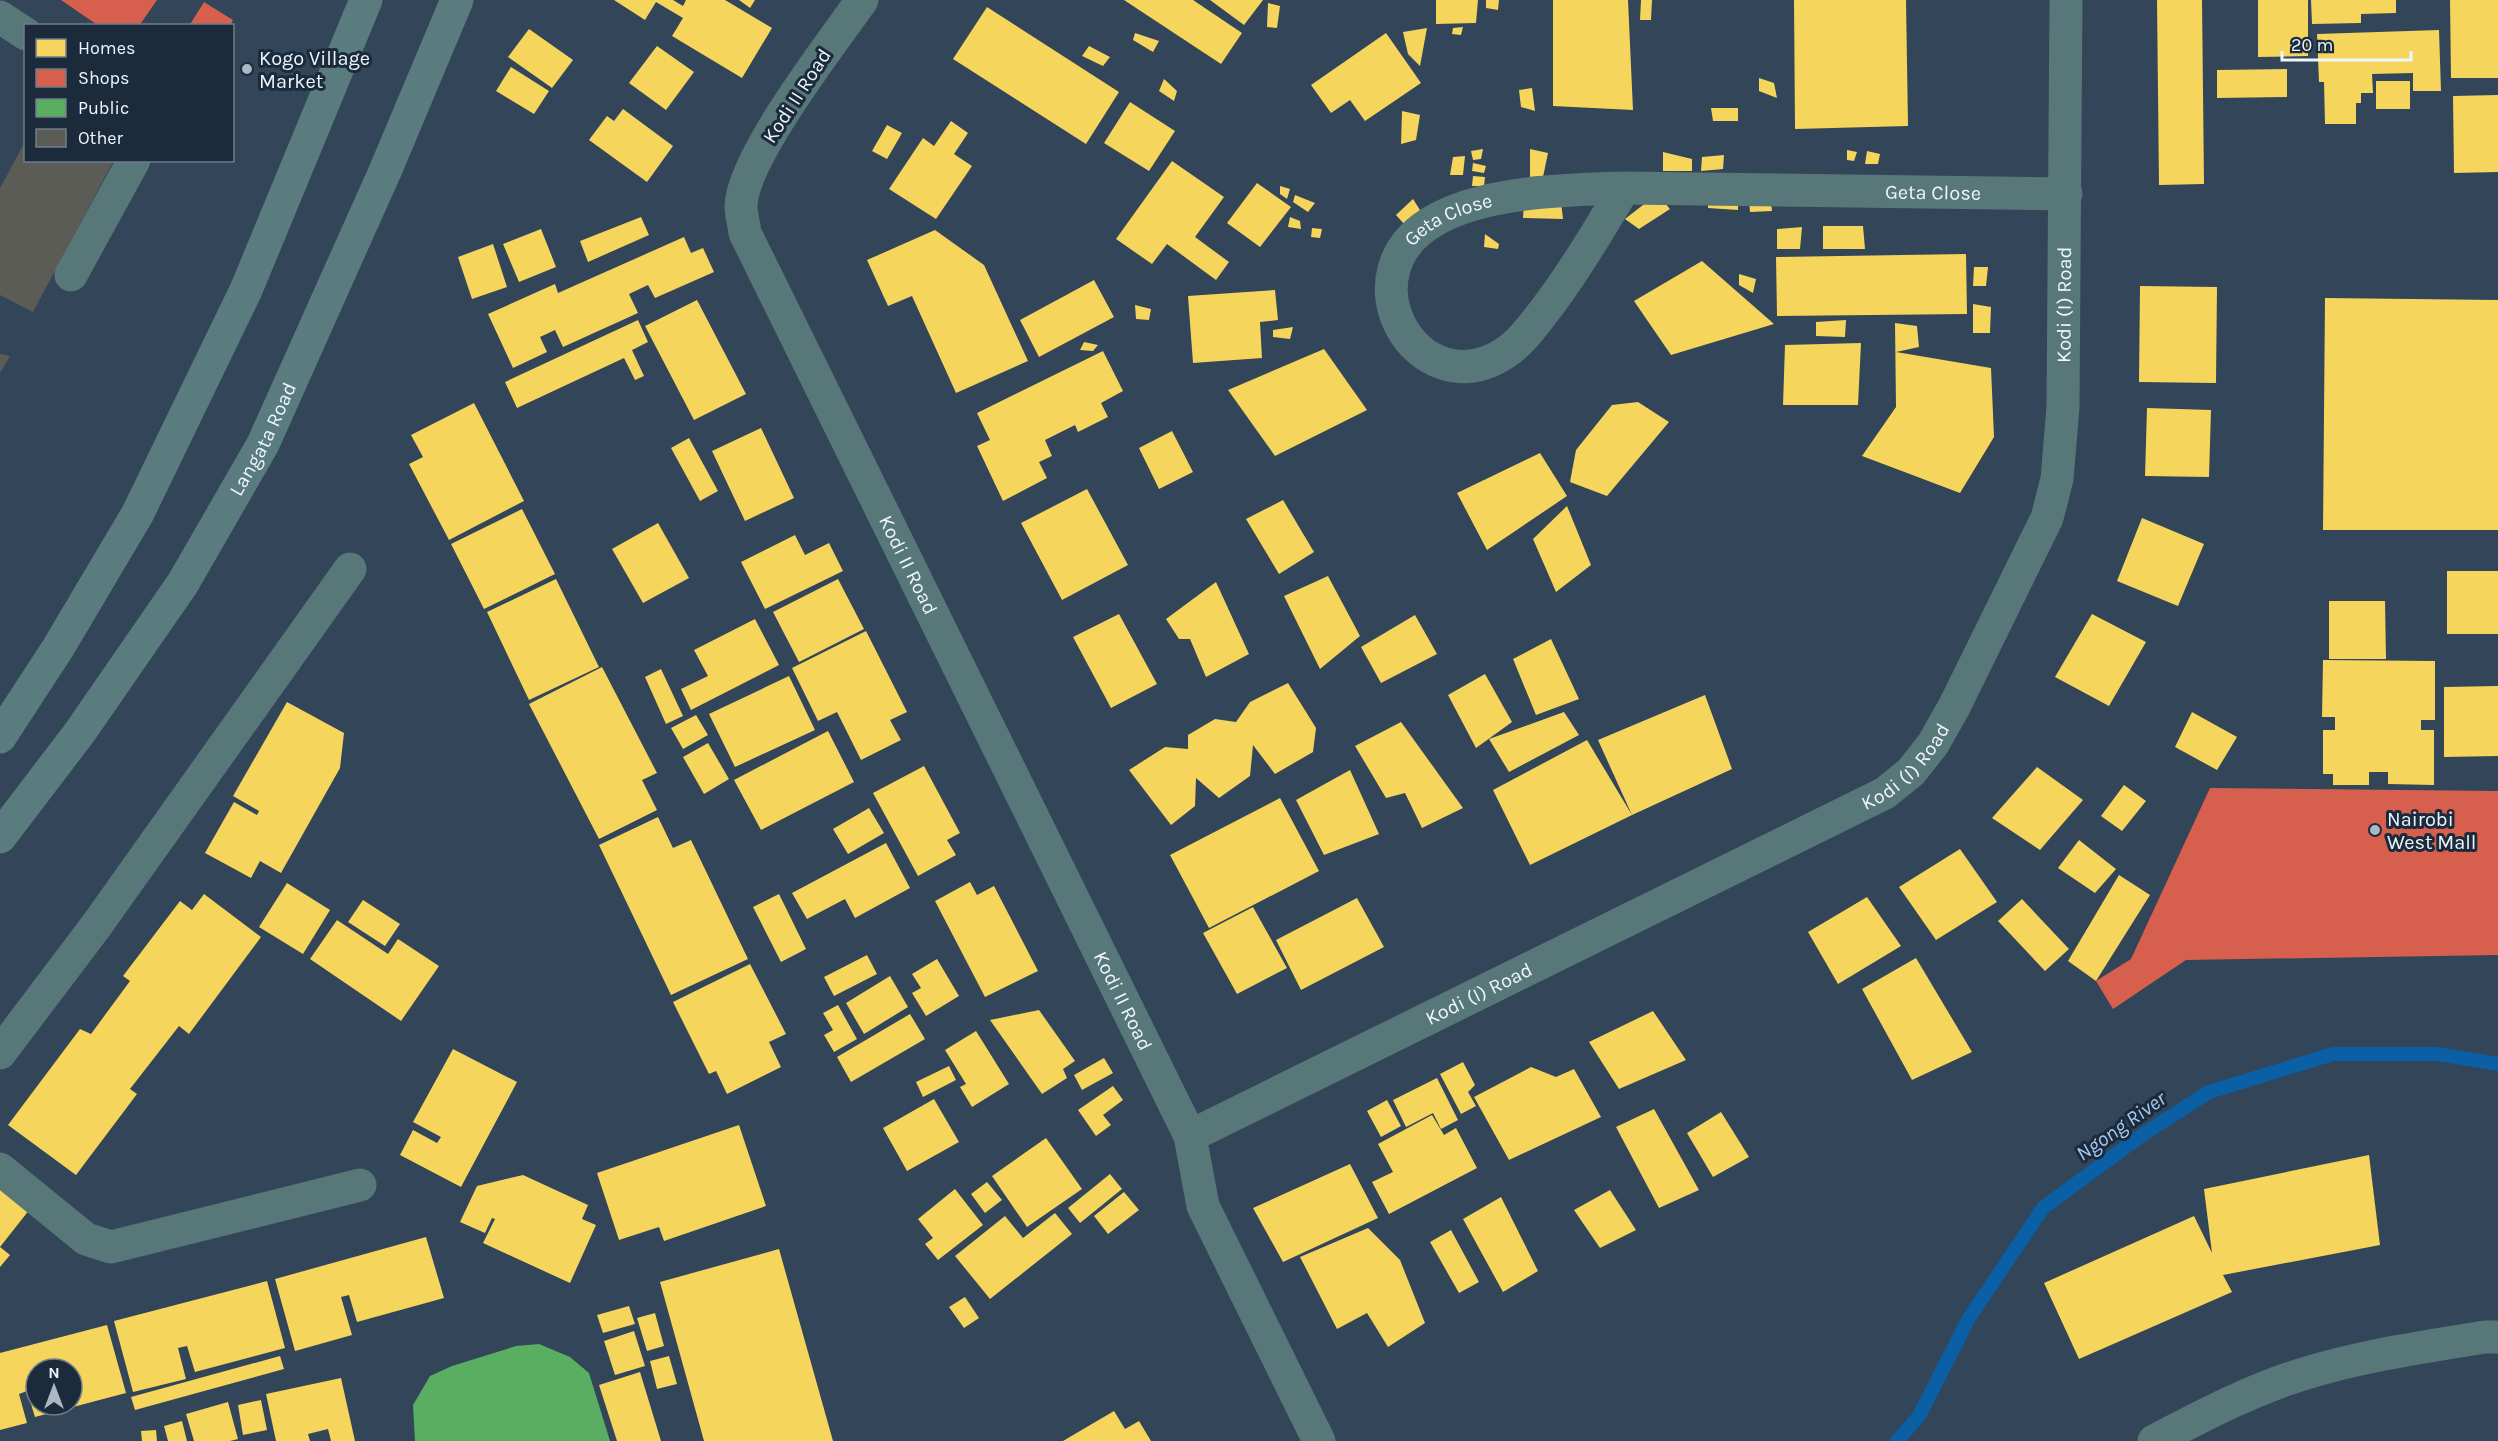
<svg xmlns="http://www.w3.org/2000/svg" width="2498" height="1441" viewBox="0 0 2498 1441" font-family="Karla,sans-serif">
<rect width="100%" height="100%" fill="#324559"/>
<path fill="#f6d55c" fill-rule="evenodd" d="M614,0H673L683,6L686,0H725L772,28L742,78L672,36L683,18L656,2L645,20Z
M739,0H755L750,8Z
M1124,0H1193L1242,33L1221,64Z
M1210,0H1263L1244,25Z
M1436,0H1478L1476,23L1436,24Z
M1486,0H1499L1498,10L1486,8Z
M1553,0H1628L1633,110L1553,106Z
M1641,0H1652L1651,20H1640Z
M1794,0H1906L1908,126L1795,129Z
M2157,0H2202L2204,184L2159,185Z
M2258,0H2308V56L2258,57Z
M2311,0H2396V13L2361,14V23L2312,24Z
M2450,0H2498V78H2451Z
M1268,3L1280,6L1277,28L1267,27Z
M987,7L1119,92L1086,144L953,59Z
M1463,27L1461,35L1452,34L1453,28Z
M1427,28L1420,66L1408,54L1403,32Z
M529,29L573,60L552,88L508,57Z
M2439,30L2441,91H2413V73L2372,74L2373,93H2361V103H2356V124H2325L2324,82H2319L2317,34Z
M1135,33L1159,41L1153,52L1133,40Z
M1386,33L1421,83L1365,121L1350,100L1331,113L1311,85Z
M657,46L694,72L666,110L629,83Z
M1089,46L1110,57L1103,66L1082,56Z
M511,67L549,91L534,114L496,91Z
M2287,69V97L2217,98V70Z
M1759,78L1774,83L1777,98L1759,91Z
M1164,79L1177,91L1174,101L1159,91Z
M2376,81H2410V109H2376Z
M1532,88L1535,111L1521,107L1519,90Z
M2498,95V172L2454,173L2453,96Z
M1130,102L1175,131L1149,171L1104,143Z
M1711,108H1738V121H1713Z
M623,109L673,146L647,182L589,140L607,116L614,121Z
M1402,111L1420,115L1416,140L1401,144Z
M951,121L968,133L954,154L972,166L936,219L889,189L923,138L934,146Z
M887,125L902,133L887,159L872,151Z
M1483,149L1481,159L1473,160L1471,151Z
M1530,149L1548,153L1543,177H1530Z
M1847,150L1857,152L1854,161L1847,160Z
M1867,151L1880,154L1878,164H1865Z
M1663,152L1692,159V171H1663Z
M1724,155L1723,169L1701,171L1702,157Z
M1465,156L1463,175H1450L1453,157Z
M1172,161L1224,197L1195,237L1229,262L1216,280L1167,244L1152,264L1116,239Z
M1473,163L1486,166L1484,173L1472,171Z
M1473,176L1485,177L1484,186H1472Z
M1257,183L1291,207L1260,247L1227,223Z
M1280,186L1290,189L1287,199L1280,194Z
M1657,194L1670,209L1639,229L1625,219Z
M1295,195L1315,203L1308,212L1293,202Z
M1708,195L1738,201V210L1708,208Z
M1413,199L1420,210L1405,225L1396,215Z
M1749,199L1771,202L1772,211L1750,212Z
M1561,202L1563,219L1523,218L1524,203Z
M641,217L649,235L588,262L580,241Z
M1290,217L1300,221L1301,229L1288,227Z
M1823,226H1863L1865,249H1823Z
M1802,227L1800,249H1777V229Z
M1312,228L1322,229L1320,238L1311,237Z
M541,229L556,267L519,282L503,244Z
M935,230L984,265L1028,361L956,393L912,296L888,306L867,260Z
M1485,234L1499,244L1498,249L1484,247Z
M684,237L691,253L703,248L714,272L655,298L648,285L629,294L638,313L563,347L555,330L540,337L547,352L513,368L488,314L555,284L558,293Z
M493,244L507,287L472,299L458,257Z
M1966,254L1967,314L1777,316L1776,257Z
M1702,261L1774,324L1671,355L1634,301Z
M1974,267H1988L1986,286H1973Z
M1739,274L1756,279L1753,293L1739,285Z
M1094,280L1114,317L1039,357L1020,320Z
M2140,286L2217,287L2216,383L2139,382Z
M1275,290L1278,320L1260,322L1262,358L1193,363L1188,296Z
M2325,298L2498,300V530H2323Z
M697,300L746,394L694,420L645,326Z
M1973,304L1991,307L1990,333H1973Z
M1135,305L1151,309L1149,320L1136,319Z
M638,320L648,342L632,350L644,376L635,380L624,358L517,408L505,382Z
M1846,320L1845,337L1816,336V322Z
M1895,323L1917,326L1919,347L1896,352L1991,368L1994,437L1960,493L1862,456L1896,407Z
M1293,327L1290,339L1273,337V330Z
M1084,342L1098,345L1093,351L1080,350Z
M1861,343L1858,405H1783L1785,345Z
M1324,349L1367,410L1275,456L1228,390Z
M1103,351L1123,391L1101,403L1108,417L1078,432L1075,425L1045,440L1052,456L1039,462L1047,478L1003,501L977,446L990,440L977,413Z
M1638,402L1669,422L1607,496L1570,482L1576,450L1612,405Z
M474,403L524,501L449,540L409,464L423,457L411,435Z
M2147,408L2211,410L2209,477L2145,476Z
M761,428L794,498L745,521L712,451Z
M1172,431L1193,472L1159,489L1139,448Z
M689,438L718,491L700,501L671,448Z
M1540,453L1567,496L1487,550L1457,493Z
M1087,489L1128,565L1062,600L1021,523Z
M1283,500L1314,552L1279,574L1246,519Z
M1567,506L1591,565L1556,592L1533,539Z
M522,509L555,574L484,609L451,544Z
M2142,518L2204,544L2178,606L2117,581Z
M658,523L689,578L643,603L612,549Z
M795,535L805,555L829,543L843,571L765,609L741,562Z
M2447,571H2498V634H2447Z
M1328,576L1360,636L1320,669L1284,596Z
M556,579L599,667L529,700L487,612Z
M838,579L864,629L799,662L773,612Z
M1216,582L1249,654L1206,677L1190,639H1179L1166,619Z
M2329,601H2385L2386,659H2329Z
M1119,614L1157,684L1111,708L1073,637Z
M2092,614L2146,642L2109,706L2055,677Z
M1415,615L1437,654L1381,683L1361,647Z
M755,619L779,665L691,710L681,689L708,676L694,650Z
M866,631L907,712L890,720L901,740L861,760L837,712L818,721L792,668Z
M1551,639L1579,699L1536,715L1513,659Z
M2323,660L2435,661V720H2421V730H2434V785L2388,784V772H2369V785H2333V774H2323V730H2335V717H2322Z
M602,667L657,773L642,780L657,810L599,839L529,704Z
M661,669L683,716L666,724L645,677Z
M1485,674L1512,722L1476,748L1448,695Z
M789,676L815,730L735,767L709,714Z
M1288,683L1316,728L1313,752L1275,774L1253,745L1250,776L1219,798L1196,778L1195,806L1171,825L1129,770L1165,747L1188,749V735L1215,719L1236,722L1250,702Z
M2498,686V756L2444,757V687Z
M1705,695L1732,769L1632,815L1598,740Z
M287,702L344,733L340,768L281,873L260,861L251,878L205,853L234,802L257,815L259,811L233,796Z
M1564,712L1579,735L1509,772L1489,739Z
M2192,712L2237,737L2217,770L2175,747Z
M696,715L708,735L683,749L671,728Z
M1401,722L1463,808L1422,828L1405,793L1386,798L1355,746Z
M828,731L854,782L761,830L734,780Z
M1587,740L1632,815L1530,865L1493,790Z
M708,743L729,779L704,794L683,757Z
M924,766L960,833L947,840L956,855L918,876L873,793Z
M2037,767L2083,800L2040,850L1992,818Z
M1350,770L1379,834L1324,855L1296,800Z
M2124,785L2146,801L2122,831L2101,816Z
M1280,798L1319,871L1209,928L1170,855Z
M869,808L884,833L848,854L833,829Z
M658,817L673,848L691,840L748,959L671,995L599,845Z
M2079,840L2116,869L2095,893L2058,868Z
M886,843L910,888L855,918L845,899L807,919L792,893Z
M1960,849L1997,902L1936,940L1899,887Z
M2119,875L2150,895L2096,981L2068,961Z
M970,882L977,895L994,886L1038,971L985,997L935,901Z
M287,883L330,910L303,954L259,927Z
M204,894L261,937L189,1034L179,1026L130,1089L137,1094L76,1175L8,1125L80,1029L91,1034L130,981L123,976L180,901L192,910Z
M779,894L806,949L781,962L753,907Z
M1867,897L1901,946L1838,984L1808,932Z
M1357,898L1384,947L1301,990L1276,940Z
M2022,899L2069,949L2045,971L1998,921Z
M363,900L400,924L385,946L348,922Z
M1253,907L1287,968L1237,994L1203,933Z
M337,920L388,954L398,939L439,966L401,1021L310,959Z
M867,955L877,974L834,996L824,977Z
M1916,958L1972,1052L1912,1080L1862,989Z
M937,959L959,996L926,1016L912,993L921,988L912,974Z
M750,964L786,1034L769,1042L781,1067L727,1094L716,1071L709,1074L673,1002Z
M890,976L908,1007L864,1034L846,1003Z
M838,1005L857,1039L834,1052L824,1035L833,1030L823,1013Z
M1039,1010L1075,1061L1063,1069L1067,1078L1042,1094L990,1020Z
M1653,1011L1686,1060L1619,1089L1589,1042Z
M910,1014L925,1039L851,1082L837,1057Z
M976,1031L1009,1084L972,1107L960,1087L966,1084L945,1050Z
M453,1049L517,1082L461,1187L400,1155L413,1130L437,1143L441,1137L413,1122Z
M1104,1058L1113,1073L1082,1090L1074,1075Z
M1463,1062L1475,1085L1468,1092L1476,1106L1461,1114L1440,1074Z
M949,1066L956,1080L923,1097L916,1082Z
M1531,1067L1556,1077L1574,1069L1601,1117L1509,1160L1474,1097Z
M1437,1078L1458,1120L1441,1129L1433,1113L1406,1127L1393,1100Z
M1113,1086L1123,1100L1103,1115L1111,1125L1096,1136L1078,1110Z
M934,1099L959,1142L907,1171L883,1128Z
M1387,1100L1401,1126L1381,1137L1367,1111Z
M1654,1109L1699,1190L1659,1208L1616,1127Z
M1721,1112L1749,1157L1713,1177L1687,1133Z
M1432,1115L1444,1135L1456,1128L1477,1168L1389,1214L1372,1182L1393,1172L1378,1144Z
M739,1125L766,1206L664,1241L659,1227L619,1240L597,1173Z
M1046,1138L1082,1189L1027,1227L992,1176Z
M2369,1155L2380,1245L2223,1275L2232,1292L2079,1359L2044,1283L2194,1216L2212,1253L2204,1189Z
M1350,1164L1378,1218L1283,1262L1253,1208Z
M1110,1174L1122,1189L1080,1223L1068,1208Z
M523,1175L588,1205L582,1219L596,1225L570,1283L483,1243L495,1219L492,1218L485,1233L460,1222L477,1186Z
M987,1182L1002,1200L985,1213L971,1194Z
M0,1186L30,1209L0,1247L10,1255L0,1267Z
M955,1189L983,1225L938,1260L925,1244L933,1238L918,1219Z
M1610,1190L1636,1230L1600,1248L1574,1210Z
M1124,1192L1139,1210L1108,1234L1094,1216Z
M1501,1197L1538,1271L1503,1292L1463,1219Z
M1055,1213L1072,1234L990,1299L955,1256L1005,1216L1023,1238Z
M1368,1228L1400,1260L1425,1323L1388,1347L1367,1313L1337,1329L1300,1257Z
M1451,1230L1479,1282L1459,1293L1430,1242Z
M426,1237L444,1298L357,1322L349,1295L341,1297L352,1335L295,1351L275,1279Z
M779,1249L833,1441H704L660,1282Z
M267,1281L285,1348L195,1372L187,1346L178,1348L186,1379L133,1392L114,1321Z
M965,1297L979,1318L964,1328L949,1307Z
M629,1306L635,1324L603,1333L597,1315Z
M655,1313L664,1346L647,1351L637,1318Z
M107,1325L126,1393L35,1417L27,1391L19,1394L27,1423L0,1430V1353ZM36,1369H72V1405H36Z
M634,1331L645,1366L615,1375L604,1341Z
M280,1356L284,1369L135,1410L131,1397Z
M669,1356L677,1384L657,1389L650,1361Z
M640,1372L661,1441H617L599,1385Z
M341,1378L355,1441H331L328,1429L308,1434L310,1441H276L266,1394Z
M261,1400L267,1430L243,1435L238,1405Z
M228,1402L238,1439L230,1441H194L186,1414Z
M1114,1411L1125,1429L1139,1421L1151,1441H1063Z
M182,1421L187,1441H168L164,1426Z
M156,1430L157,1441H142L141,1431Z"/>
<path fill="#d6604d" d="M61,0H157L139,26H99Z
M204,2L233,20L230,26H189Z
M2210,788L2498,791V955L2186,960L2113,1009L2096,981L2131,959Z"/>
<path fill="#5aae61" d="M539,1344L570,1357L589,1373L610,1441H415L413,1405L430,1376L452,1366L516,1346Z"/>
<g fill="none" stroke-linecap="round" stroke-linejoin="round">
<path stroke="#0b5fa4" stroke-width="14" d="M1897,1441L1919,1416L1969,1318L2043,1208L2142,1135L2209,1092L2333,1054H2438L2498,1064"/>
</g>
<path fill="#5c5c56" d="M26,140V160H114L33,312L0,295V188Z
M0,354L10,356L0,373Z"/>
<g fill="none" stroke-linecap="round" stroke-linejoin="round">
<g stroke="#587779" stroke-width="33">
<path id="s1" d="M862,0C832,43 742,158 741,206C741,214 744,224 745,233L1190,1136L1203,1206L1319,1441"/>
<path d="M0,17L26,34"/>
<path id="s2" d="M1624,188C1598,231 1573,274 1542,314C1531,328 1520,343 1505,353C1418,410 1338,272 1437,219C1488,191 1567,190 1624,188L2066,194"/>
<path d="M71,275L134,160"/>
<path d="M0,1053L96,926L350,569"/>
<path id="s3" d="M1190,1136L1885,793L1911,772L1933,744L1954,707L2047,518L2057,479L2063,407L2066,0"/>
<path d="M0,1169L86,1239L111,1247L360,1185"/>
<path d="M2154,1441C2200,1417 2251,1390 2300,1375C2360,1356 2423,1347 2485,1337H2498"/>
</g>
<g stroke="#5b7c7e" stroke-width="33">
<path d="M0,737L58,648L138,513L246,290L366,0"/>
<path id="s4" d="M0,837L80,732L183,583L263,444L386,169L457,0"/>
</g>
</g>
<g fill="#acb7c4" stroke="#1b2b3c" stroke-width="2">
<circle cx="247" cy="69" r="6"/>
<circle cx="2375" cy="830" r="6"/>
</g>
<g text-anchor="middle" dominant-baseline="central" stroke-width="6" stroke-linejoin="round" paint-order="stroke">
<g font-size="20" fill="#edf5fe" stroke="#1b2b3c" text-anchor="start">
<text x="259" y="58">Kogo Village<tspan x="259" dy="23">Market</tspan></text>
<text x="2387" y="819">Nairobi<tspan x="2387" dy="23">West Mall</tspan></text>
</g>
<g font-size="20" fill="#edf5fe" stroke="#1b2b3c">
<text transform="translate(797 96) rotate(-57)">Kodi II Road</text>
<text stroke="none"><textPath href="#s2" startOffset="954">Geta Close</textPath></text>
<text stroke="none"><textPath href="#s2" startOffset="464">Geta Close</textPath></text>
<text stroke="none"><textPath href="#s3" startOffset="1312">Kodi (I) Road</textPath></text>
<text stroke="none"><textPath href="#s4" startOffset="478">Langata Road</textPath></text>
<text stroke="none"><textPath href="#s1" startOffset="638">Kodi II Road</textPath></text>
<text stroke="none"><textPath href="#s3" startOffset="808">Kodi (I) Road</textPath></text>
<text stroke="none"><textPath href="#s3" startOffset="322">Kodi (I) Road</textPath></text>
<text stroke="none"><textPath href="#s1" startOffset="1124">Kodi II Road</textPath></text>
</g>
<g font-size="21" font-style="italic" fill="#a6caf2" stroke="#1b2b3c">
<text transform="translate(2121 1126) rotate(-35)">Ngong River</text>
</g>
</g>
<rect x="24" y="24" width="210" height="138" fill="#1b2b3c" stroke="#6f7c8a" stroke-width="1.5"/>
<rect x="36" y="39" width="30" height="18" fill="#f6d55c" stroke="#6f7c8a" stroke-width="1.5"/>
<text x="78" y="54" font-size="18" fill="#edf5fe">Homes</text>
<rect x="36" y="69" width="30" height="18" fill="#d6604d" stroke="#6f7c8a" stroke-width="1.5"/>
<text x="78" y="84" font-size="18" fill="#edf5fe">Shops</text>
<rect x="36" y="99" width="30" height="18" fill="#5aae61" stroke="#6f7c8a" stroke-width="1.5"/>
<text x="78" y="114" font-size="18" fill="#edf5fe">Public</text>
<rect x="36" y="129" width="30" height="18" fill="#5c5c56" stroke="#6f7c8a" stroke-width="1.5"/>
<text x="78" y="144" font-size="18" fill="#edf5fe">Other</text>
<g transform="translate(54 1387)"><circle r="28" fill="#1b2b3c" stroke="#6f7c8a" stroke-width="1.5"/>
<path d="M0-4.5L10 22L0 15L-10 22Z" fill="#acb7c4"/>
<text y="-9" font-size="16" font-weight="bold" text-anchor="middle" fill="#edf5fe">N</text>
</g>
<path d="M2282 51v9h129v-9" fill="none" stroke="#edf5fe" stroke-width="3"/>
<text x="2291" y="51" font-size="18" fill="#edf5fe" stroke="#1b2b3c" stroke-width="4.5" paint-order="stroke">20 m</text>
</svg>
